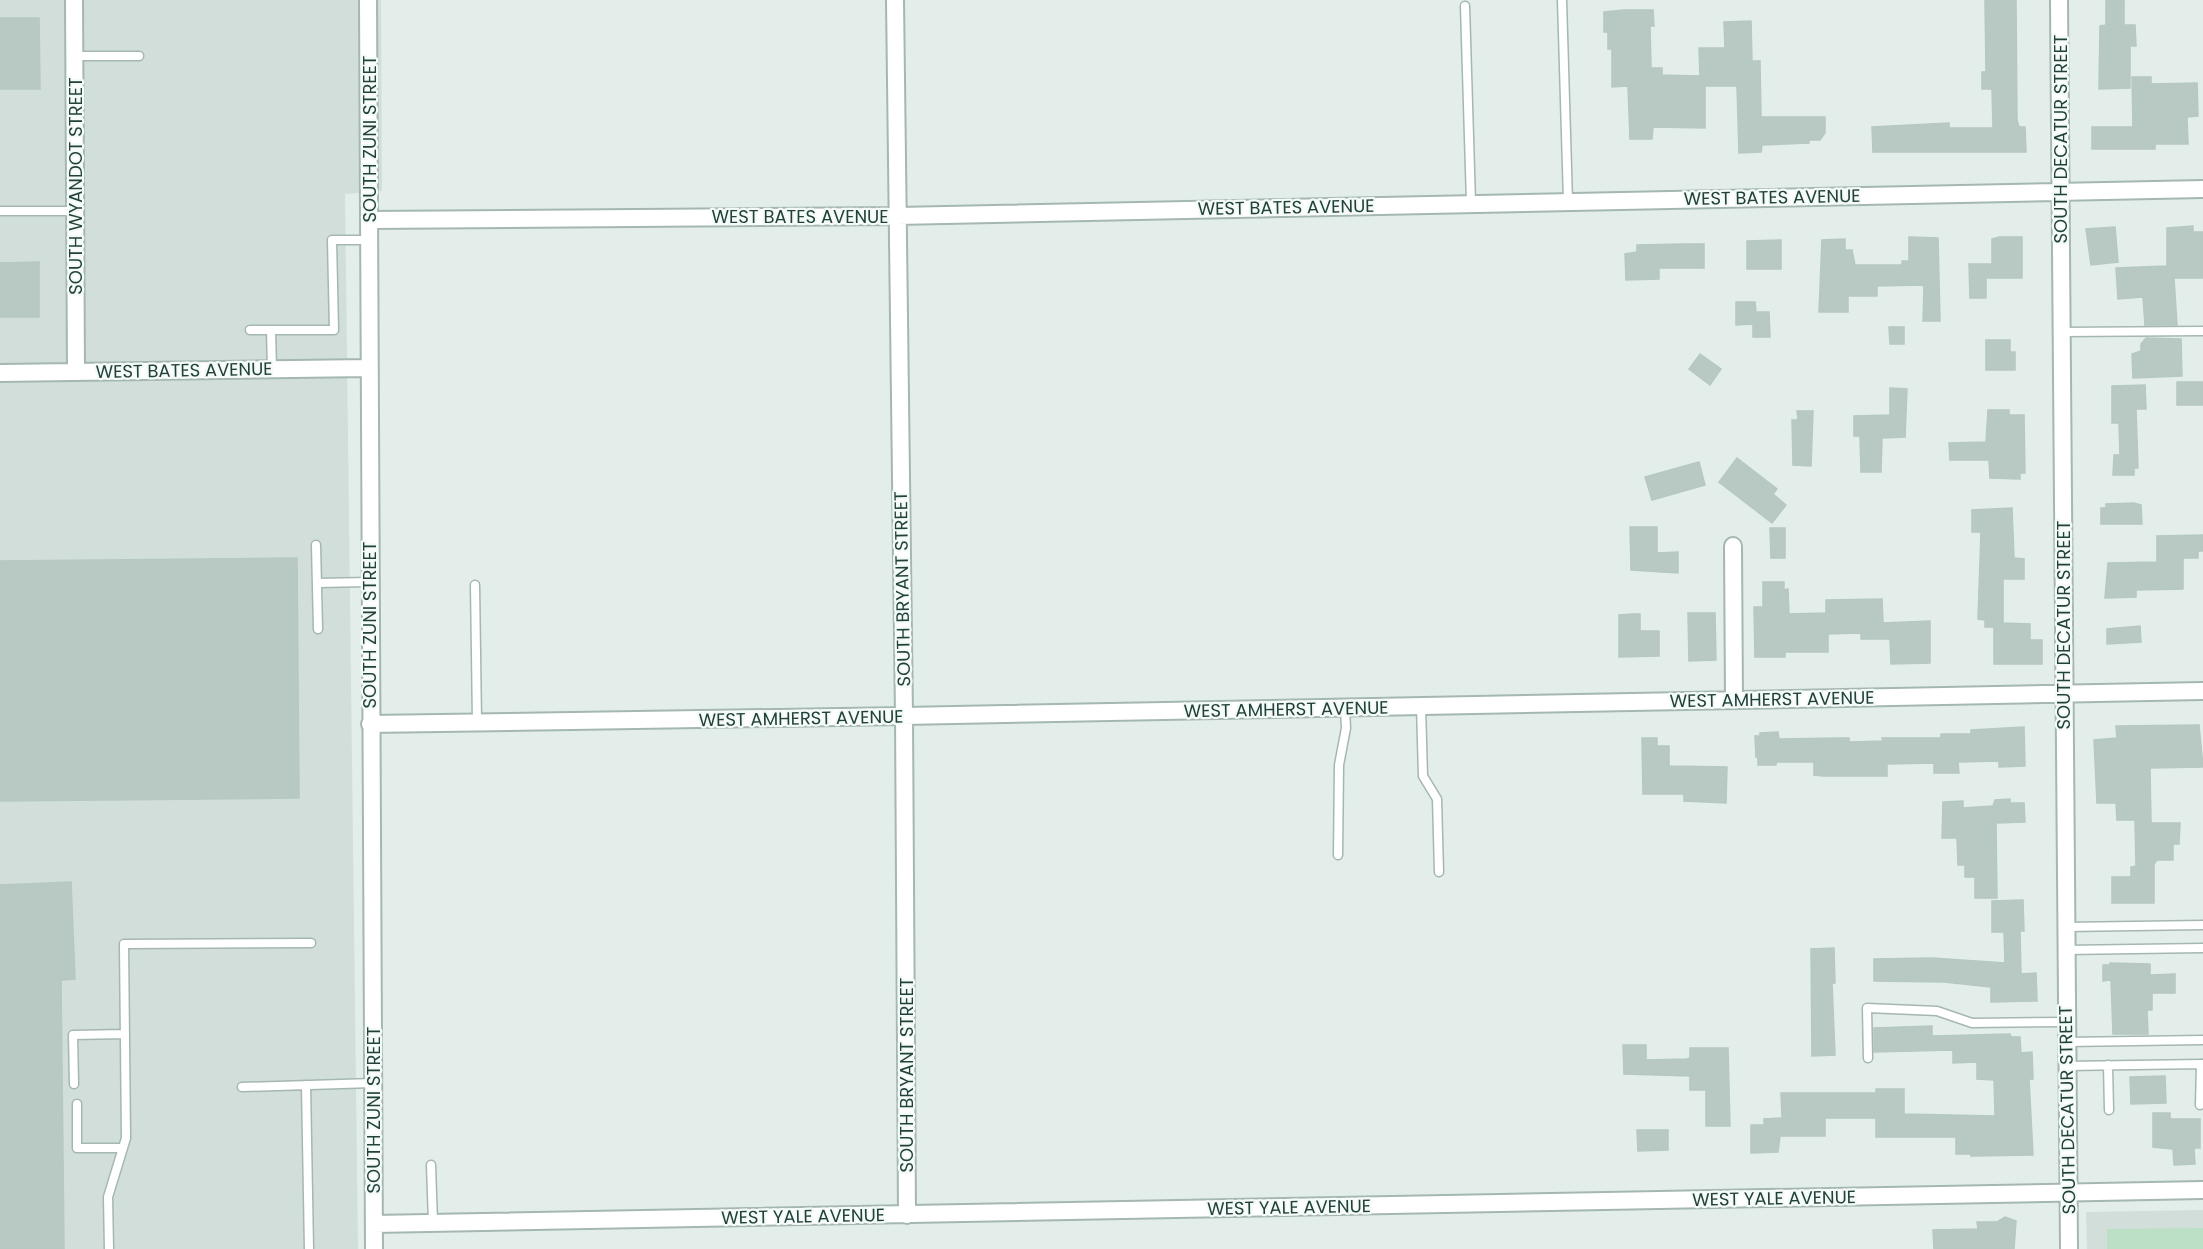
<svg xmlns="http://www.w3.org/2000/svg" width="2203" height="1249" viewBox="0 0 2203 1249" font-family="Poppins,sans-serif">
<rect width="100%" height="100%" fill="#e3eeea"/>
<path fill="#d1ded9" d="M0,0H381L382,191L345,194L358,1249H0Z
M2203,1210V1249H2087L2086,1212Z"/>
<path fill="#bbe0c6" d="M2203,1228V1249H2107V1229Z"/>
<path fill="#b8c9c3" stroke="#b5c8c1" stroke-width="1.5" d="M1985,0H2016L2017,120L2019,127H2025L2026,152H1873L1872,127L1949,123V128H1993L1992,89H1982V72H1986Z
M2106,0H2124V25H2135L2136,46H2130V88L2099,89L2100,26L2106,25Z
M1624,10H1653L1654,26H1650L1651,68H1662V75L1700,76L1699,48H1725L1724,22L1751,21L1752,61H1760L1761,117H1825V133L1820,140H1809V143L1762,145L1761,152L1739,153L1737,86H1705V128L1653,127L1652,139H1630L1628,86L1612,87V49H1608V32H1604V12Z
M0,18H39L40,89H0Z
M2132,77H2151V84L2197,83L2198,116L2187,117L2188,144H2155V149H2092V127H2133Z
M2193,226V232H2203V278H2174L2177,325H2145L2143,297L2118,299L2116,268L2167,266V228Z
M2115,227L2118,262L2091,265L2086,229Z
M1909,237L1938,238L1940,321H1923L1924,286L1921,285L1877,286V296H1848V312H1819L1822,240L1845,239V250H1852L1855,265H1902V261H1909Z
M1999,237H2022V278H1986V298H1970L1969,264H1992V239Z
M1781,240V269H1747V241Z
M1684,244H1704V268H1659V279L1626,280L1625,254L1637,252V245Z
M39,262V317H0V263Z
M1736,302H1755L1756,312H1769L1770,337H1753V324L1736,325Z
M1889,327H1904V344H1890Z
M2146,338L2181,339L2182,376L2133,378L2132,354L2141,351V344Z
M1986,340H2010V352H2015V370H1986Z
M1700,354L1721,369L1710,385L1689,369Z
M2177,382H2203V405H2177Z
M2145,385L2146,409H2136L2138,468H2134V475H2113L2114,455H2120L2119,423H2112V386Z
M1890,388L1907,389L1905,437L1882,438L1881,472H1861L1860,436H1854V416L1890,415Z
M1988,410H2009V415H2024L2025,473H2020V479L1990,478L1989,460H1950L1949,443L1986,442Z
M1797,411H1813L1811,466L1793,465L1792,420H1798Z
M1737,458L1777,489L1773,494L1786,505L1772,523L1719,482Z
M1699,462L1705,485L1652,500L1645,477Z
M2134,503L2141,505L2142,524H2101V508H2106V504Z
M2012,508L2014,558L2024,559V579H2003V623L2030,624V640H2042V664H1994V627H1985V620L1978,619L1981,532H1972V510Z
M1630,527H1657V553L1678,552V573L1631,570Z
M1770,528H1785V558H1771Z
M2203,535V551H2198V558H2183V589L2136,590V597L2105,598L2108,563L2157,562V536Z
M297,558L299,798L0,801V561Z
M1763,582H1784V590L1788,589L1789,614L1826,613V600L1882,599L1883,623L1930,621V663L1891,664L1890,639H1861V633L1828,634V652H1785V657H1755L1754,607H1763Z
M1688,613H1715L1716,660L1689,661Z
M1633,614H1640V631H1659V656L1619,657V615Z
M2140,626L2141,642L2107,644V629Z
M2199,725L2203,767L2150,768L2151,823H2180L2179,844H2173V860H2157L2154,864V903H2112V877H2131V867L2136,866L2135,820H2117L2116,803H2097L2094,740L2117,738L2116,726Z
M2024,727L2025,766L1999,767V761L1958,762L1959,773H1934V763L1887,764V776H1823L1814,775V762H1776V765H1758V757H1756L1755,736H1760V733L1778,732L1779,739L1839,738H1849V742L1883,741L1882,738H1941V734H1971V730Z
M1642,738H1657V746H1669V766L1727,767L1726,803L1684,801V794H1643Z
M2010,799V803H2024L2025,822L1996,823L1997,898H1975V877H1965V865H1958L1957,838H1942L1943,802L1963,801V808L1993,806L1995,800Z
M71,882L75,979L61,980L64,1249H0V885Z
M2023,900L2024,931H2020L2021,974L2036,973L2037,1001L1991,1002V987L1944,982L1874,981V959L1932,958L2005,963L2004,932H1992V901Z
M1834,948L1835,983H1832L1835,1055L1812,1056L1811,949Z
M2110,963L2150,964V975L2175,974V993H2152V1010H2147L2148,1034H2113L2111,980L2103,981V965H2110Z
M1932,1026V1036L2010,1034L2011,1037H2020L2021,1053L2032,1052L2033,1079H2029L2033,1155L1971,1156V1154H1956V1137H1876V1118H1825V1136H1780L1778,1152L1751,1153V1125H1764V1119L1782,1118L1781,1093H1876V1089H1904V1114L1995,1116L1994,1080L1977,1079V1062L1953,1063V1050L1874,1052V1028Z
M1623,1045H1646V1060L1687,1059L1690,1058V1048H1728L1730,1126H1706V1090H1690V1076L1624,1074Z
M2165,1076L2166,1103L2131,1104L2130,1077Z
M2153,1113H2170V1119H2200V1148H2194L2195,1164L2174,1165L2173,1149L2153,1147Z
M1637,1130H1668V1150L1638,1151Z
M2005,1217L2016,1221L2014,1249H1934L1933,1230L1978,1229L1977,1222H1997Z"/>
<g fill="none" stroke-linecap="round" stroke-linejoin="round">
<g stroke="#a5b7b2" stroke-width="11">
<path id="lane" d="M1562,0L1568,201
M1465,6L1471,203
M74,56H139
M0,211H75
M250,330H334L332,240H369
M271,330L272,369
M2061,332L2203,331
M316,545L318,629
M317,583L369,582
M475,585L477,722
M1421,706L1423,776L1437,799L1439,872
M1338,855L1339,765L1346,728L1345,708
M2065,927L2203,925
M2065,950L2203,948
M2066,1042L2203,1040
M1868,1058L1867,1008L1937,1011L1972,1023L2066,1022
M2108,1065L2109,1110
M2066,1066L2203,1064
M74,1084L73,1035L125,1034
M306,1085L309,1249
M242,1087L373,1083
M77,1104V1148H123
M2200,1105L2201,1064
M431,1165L433,1223
M109,1249L108,1197L126,1138L124,944L311,943"/>
</g>
<g stroke="#a5b7b2" stroke-width="20">
<path id="street" d="M74,0L76,372
M368,0L374,1249
M895,0L904,716L907,1215
M2059,0L2069,1249
M369,220L897,216L2203,189
M0,373L368,368
M1733,546L1734,700
M370,724L904,716L2203,691
M374,1224L2203,1190"/>
</g>
<use href="#lane" stroke="#fff" stroke-width="8"/>
<use href="#street" stroke="#fff" stroke-width="16"/>
</g>
<g text-anchor="middle" dominant-baseline="central" stroke-width="4.5" stroke-linejoin="round" paint-order="stroke">
<g font-size="18" fill="#21413a" stroke="#f4faf7">
<text transform="translate(369 139) rotate(-90)">SOUTH ZUNI STREET</text>
<text transform="translate(2060 139) rotate(-90)">SOUTH DECATUR STREET</text>
<text transform="translate(75 186) rotate(-90)">SOUTH WYANDOT STREET</text>
<text transform="translate(1772 197) rotate(-1)">WEST BATES AVENUE</text>
<text transform="translate(1286 207) rotate(-1)">WEST BATES AVENUE</text>
<text x="800" y="216">WEST BATES AVENUE</text>
<text transform="translate(184 370) rotate(-1)">WEST BATES AVENUE</text>
<text transform="translate(902 589) rotate(-91)">SOUTH BRYANT STREET</text>
<text transform="translate(369 625) rotate(-90)">SOUTH ZUNI STREET</text>
<text transform="translate(2063 625) rotate(-90)">SOUTH DECATUR STREET</text>
<text transform="translate(1772 699) rotate(-1)">WEST AMHERST AVENUE</text>
<text transform="translate(1286 709) rotate(-1)">WEST AMHERST AVENUE</text>
<text transform="translate(801 718) rotate(-1)">WEST AMHERST AVENUE</text>
<text transform="translate(906 1075) rotate(-90)">SOUTH BRYANT STREET</text>
<text transform="translate(373 1110) rotate(-90)">SOUTH ZUNI STREET</text>
<text transform="translate(2067 1110) rotate(-91)">SOUTH DECATUR STREET</text>
<text transform="translate(1774 1198) rotate(-1)">WEST YALE AVENUE</text>
<text transform="translate(1289 1207) rotate(-1)">WEST YALE AVENUE</text>
<text transform="translate(803 1216) rotate(-1)">WEST YALE AVENUE</text>
</g>
</g>
</svg>
